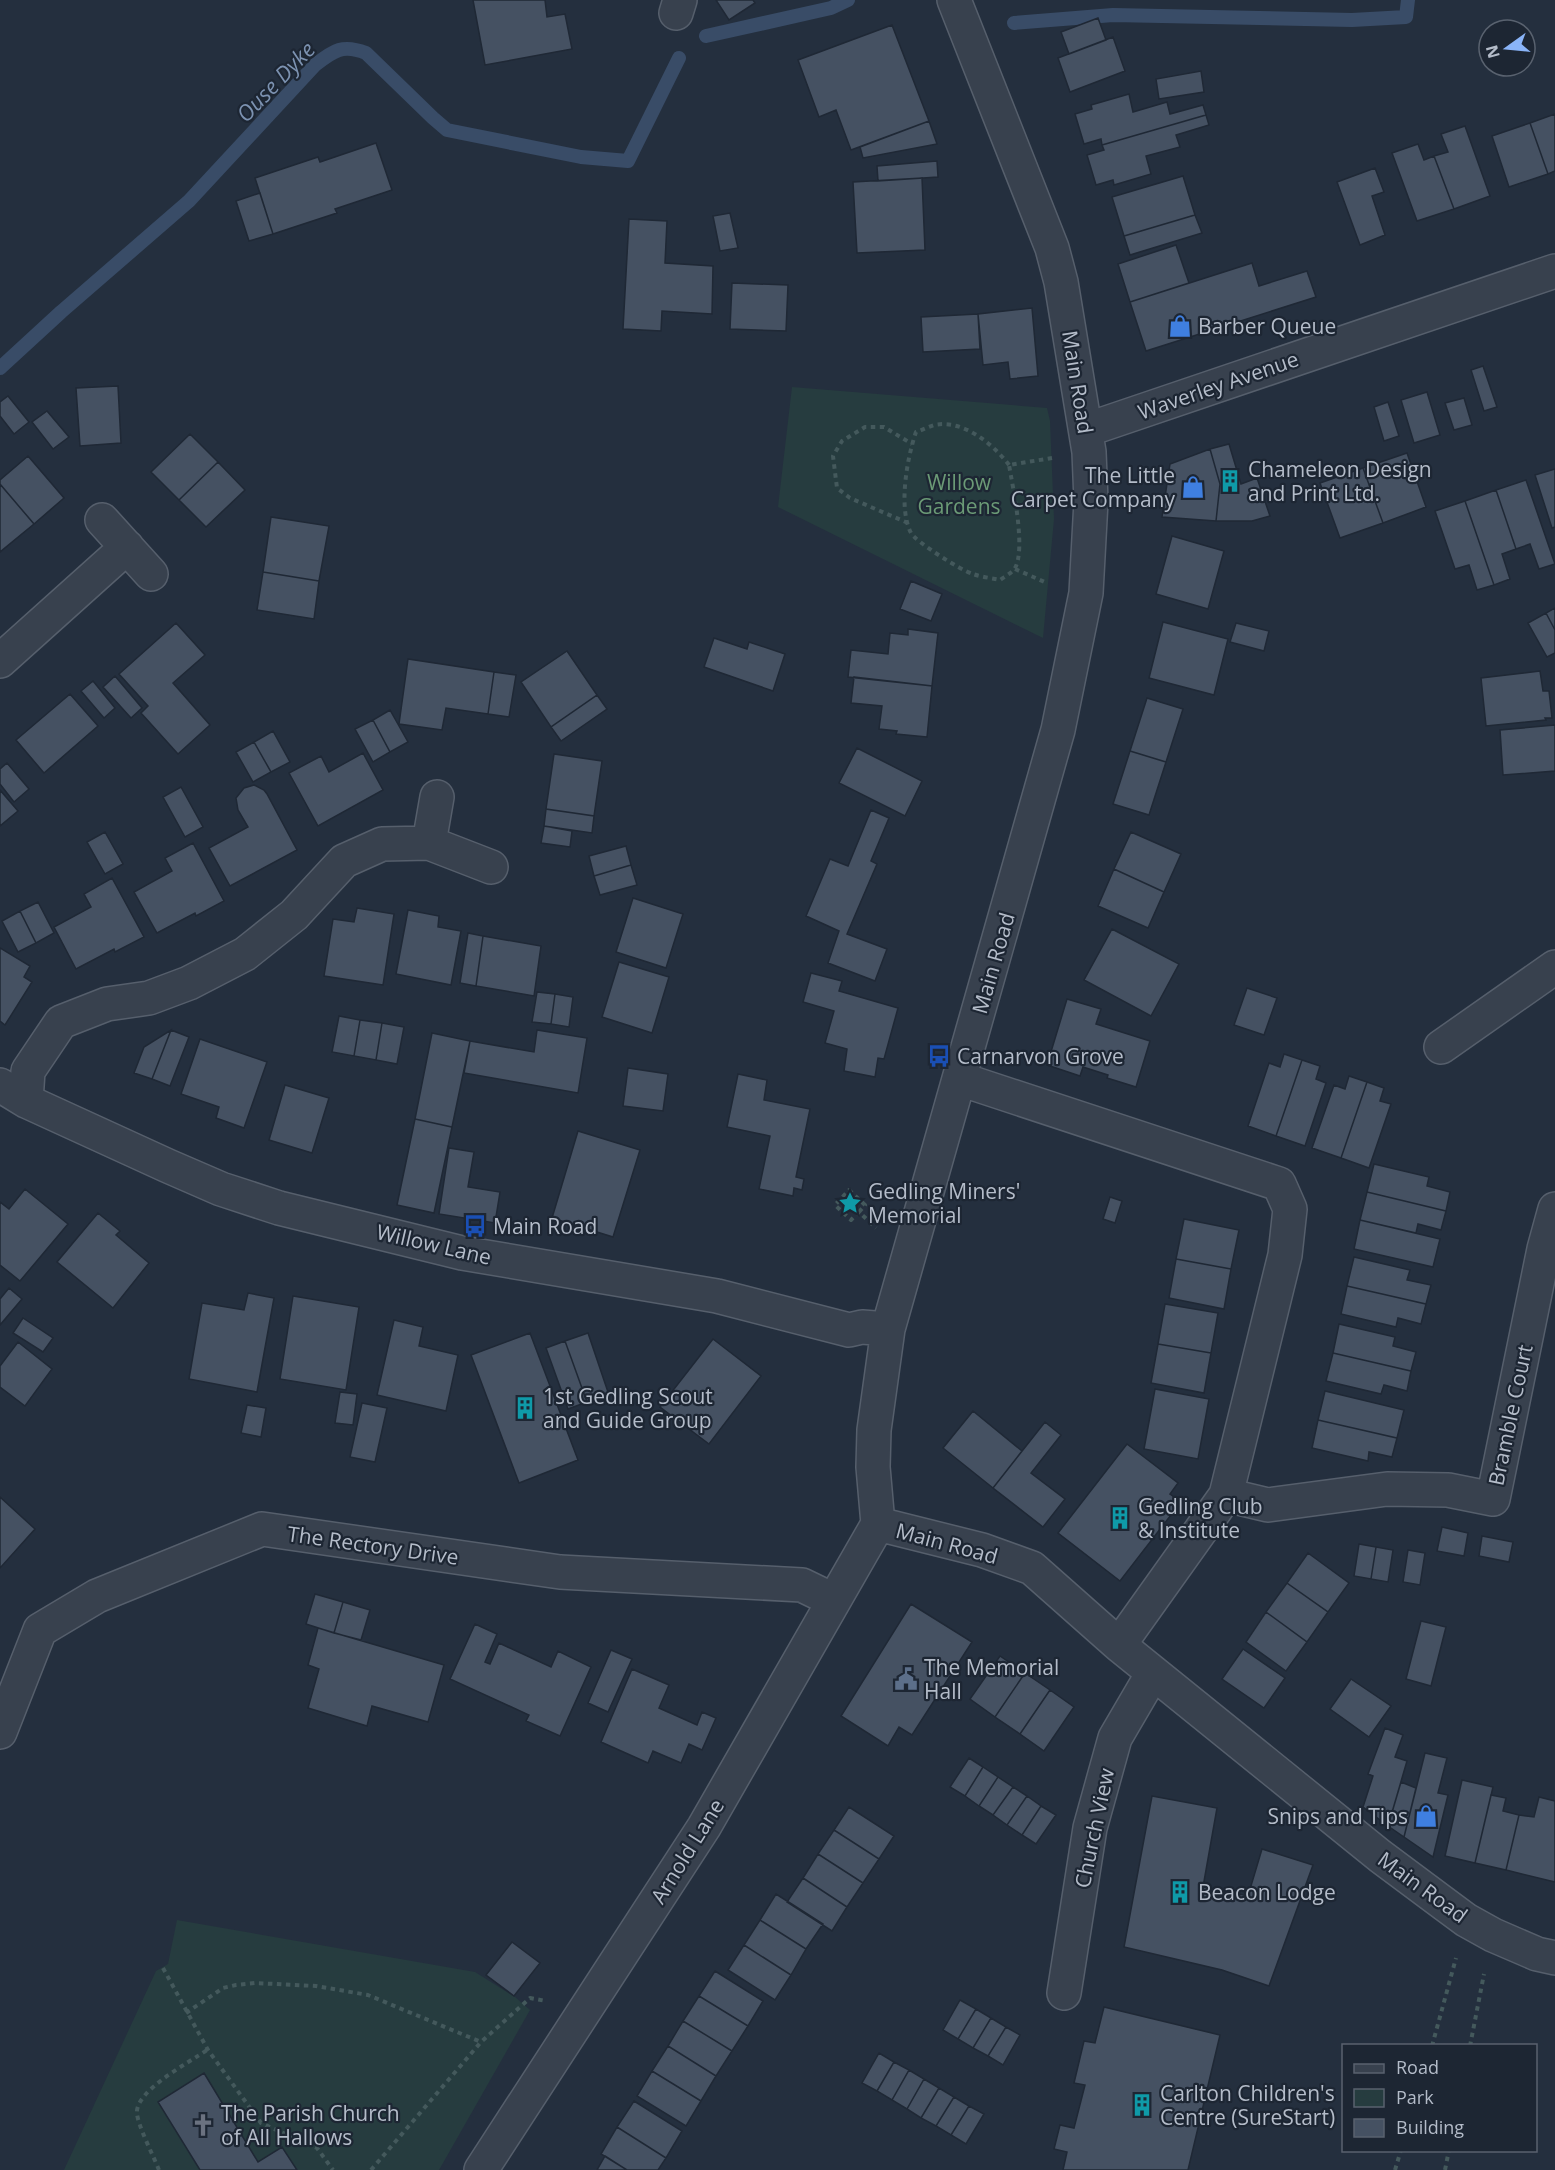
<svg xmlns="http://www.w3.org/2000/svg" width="1555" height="2170" viewBox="0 0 1555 2170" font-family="'Open Sans',sans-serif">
<rect width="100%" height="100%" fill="#242f3e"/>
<path fill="#263c3f" d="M792,387L1047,408L1050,421L1054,519L1043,638L778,507Z
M177,1920L475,1972L515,1997L530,2010L439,2170H64L156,1971L168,1964Z"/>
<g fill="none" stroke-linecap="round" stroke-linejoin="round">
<path stroke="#394c67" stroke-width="14" d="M1014,23L1113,15L1352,20L1406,17L1408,0
M706,36L831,8L848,0
M0,368L61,312L189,201L315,65C334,50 343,44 366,53L433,118L447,130L581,157L628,161L679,58"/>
</g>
<path fill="#455162" stroke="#1f2835" stroke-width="1.5" d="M473,0H545L547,17L565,14L572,49L485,65Z
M716,0H753L755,3L729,20Z
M1098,18L1106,40L1069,54L1061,32Z
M892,25L929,121L851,150L836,110L819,117L798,60Z
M1113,37L1125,71L1070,92L1058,58Z
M1201,71L1204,92L1159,99L1156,79Z
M1129,94L1133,112L1167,102L1170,114L1203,105L1206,115L1102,145L1101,139L1084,144L1075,114L1092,109L1091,105Z
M1555,114V171L1548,174L1530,123Z
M1206,115L1209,125L1176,135L1180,147L1146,156L1151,174L1114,185L1113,180L1096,185L1087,155L1104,150L1102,145Z
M929,121L937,144L863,158L860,147Z
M1530,123L1548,174L1509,187L1492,136Z
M1465,126L1490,196L1454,209L1434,156L1448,152L1441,134Z
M376,143L392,190L335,209L337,213L273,234L255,178L318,157L320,162Z
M1418,144L1424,160L1434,156L1454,209L1417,221L1392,153Z
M937,161L938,177L878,181L877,166Z
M1375,168L1384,192L1372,196L1385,235L1360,245L1337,182Z
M1183,176L1195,215L1124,236L1112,197Z
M922,178L925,250L857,253L853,182Z
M260,193L273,234L249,241L236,201Z
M730,213L738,248L720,251L713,216Z
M1195,215L1202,233L1130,255L1124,236Z
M629,219L667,221L665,263L713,266L712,314L662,311L661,331L623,329Z
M1176,245L1189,283L1130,302L1118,264Z
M1252,263L1259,286L1307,271L1316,297L1146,351L1130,302Z
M732,283L788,285L786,331L730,329Z
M1032,308L1038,376L1010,379L1008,362L983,365L978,314Z
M978,314L980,349L923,352L921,317Z
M1483,366L1497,407L1484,411L1471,370Z
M118,386L121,443L80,446L76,388Z
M1427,392L1440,435L1414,443L1401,400Z
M8,396L29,422L14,434L0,416V402Z
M1464,398L1472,425L1454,430L1445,403Z
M1388,402L1399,436L1384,441L1374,407Z
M47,411L69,437L53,449L32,422Z
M190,434L218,462L179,500L151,472Z
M1229,444L1241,484L1257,478L1270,516L1252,521H1216L1220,484L1210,449Z
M1210,449L1220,484L1216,521L1162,517L1170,464Z
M1407,453L1426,507L1383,523L1363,468Z
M28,456L64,498L34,524L0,484V480Z
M218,462L245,490L206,527L179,500Z
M1363,468L1383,523L1340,538L1320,483Z
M1555,469V527L1552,528L1535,475Z
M1526,480L1555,564L1539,569L1530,544L1516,549L1496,490Z
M0,484L34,524L0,552Z
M1496,490L1516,549L1502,554L1510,579L1494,585L1465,501Z
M1465,501L1494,585L1477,590L1469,565L1455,569L1435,511Z
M271,517L329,526L319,581L263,572Z
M1172,536L1224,551L1208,609L1156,594Z
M263,572L319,581L314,619L257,610Z
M911,581L942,594L931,621L900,609Z
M1555,608V630L1546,613Z
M1546,613L1555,630V653L1547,657L1528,623Z
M1163,622L1228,639L1214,695L1149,678Z
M176,623L205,655L173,683L210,725L178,754L141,713L148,706L119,674Z
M1236,623L1269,631L1264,651L1230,642Z
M908,629L938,633L932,686L848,677L851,650L888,654L890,633L908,635Z
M714,638L747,649L749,642L785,654L773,691L704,667Z
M567,651L597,695L551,727L521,682Z
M408,659L494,672L488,714L446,708L442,730L399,724Z
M1540,671L1543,691H1549L1552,718H1545L1546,720L1486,726L1481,678Z
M494,672L516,675L509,717L488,714Z
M115,676L142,708L131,718L103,687Z
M854,677L932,686L927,737L896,734L897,731L879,729L882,706L851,703Z
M93,681L115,708L104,718L81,691Z
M70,694L98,726L44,773L16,740Z
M597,695L607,709L561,741L551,727Z
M1147,698L1183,709L1166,762L1130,751Z
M390,710L408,742L390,752L373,720Z
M373,720L390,752L373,762L355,729Z
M1555,725V771L1503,775L1500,730Z
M273,731L290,762L271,772L254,742Z
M254,742L271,772L253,782L236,752Z
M857,748L922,781L905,816L839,783Z
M1130,751L1166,762L1149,815L1113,804Z
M363,753L383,790L318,826L289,773L321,756L329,772Z
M554,754L602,761L594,816L546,809Z
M7,763L29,789L14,802L0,784V769Z
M254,785L264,790L267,794L297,850L230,886L209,848L248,827L238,810L236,798L244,788Z
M181,787L203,827L185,837L163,797Z
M0,790L18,811L0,826Z
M546,809L594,816L592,833L544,826Z
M871,810L889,818L871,861L877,864L847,934L887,949L875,981L828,963L839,931L806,916L830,859L848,866Z
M544,826L572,831L570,847L541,843Z
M105,832L123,864L105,874L87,842Z
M1131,832L1181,854L1164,892L1114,869Z
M193,843L224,901L196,916L195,913L157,933L134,892L172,871L165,858Z
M626,846L631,865L594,876L589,856Z
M631,865L637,885L600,895L594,876Z
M1114,869L1164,892L1148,928L1098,906Z
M112,878L144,937L115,952L114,949L76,969L54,927L91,907L84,894Z
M633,898L683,914L666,968L616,952Z
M38,902L54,933L36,943L20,911Z
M357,908L394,914L383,985L324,976L333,919L354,922Z
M408,910L439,916L438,927L461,931L451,985L396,974Z
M20,911L36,943L18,952L2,921Z
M1112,929L1179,964L1151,1016L1084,980Z
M468,933L483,936L476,986L460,983Z
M483,936L541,946L534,996L476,986Z
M0,948L30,966L24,977L32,982L5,1025L0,1021Z
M619,962L669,977L652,1033L602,1017Z
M811,973L842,981L839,991L898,1008L884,1059L878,1058L875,1077L844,1071L847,1049L825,1043L834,1011L803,1002Z
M1247,988L1277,998L1264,1035L1234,1025Z
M537,992L555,994L551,1024L532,1022Z
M555,994L573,997L569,1027L551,1024Z
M1067,999L1101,1009L1096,1024L1150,1041L1136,1087L1107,1078L1108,1075L1083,1067L1080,1076L1047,1065Z
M339,1016L360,1020L354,1056L332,1052Z
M360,1020L382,1023L376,1060L354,1056Z
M382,1023L404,1027L397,1064L376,1060Z
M171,1030L152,1079L134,1073L144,1047Z
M171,1030L189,1037L170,1086L152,1079Z
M537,1030L587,1038L578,1093L464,1073L470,1041L534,1052Z
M432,1033L470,1041L452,1127L415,1119Z
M200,1039L267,1062L244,1128L216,1118L219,1107L181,1094Z
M1284,1054L1302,1060L1276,1136L1248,1126L1269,1063L1280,1067Z
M1302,1060L1320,1066L1316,1079L1326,1083L1305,1146L1276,1136Z
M628,1068L668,1074L663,1111L623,1106Z
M738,1074L767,1080L764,1100L810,1109L796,1177L804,1179L802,1190L794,1188L793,1196L759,1189L770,1136L727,1127Z
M1349,1076L1367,1082L1341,1158L1312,1148L1334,1085L1345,1089Z
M1367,1082L1384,1088L1380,1101L1391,1104L1369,1168L1341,1158Z
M285,1085L329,1098L312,1153L269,1140Z
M415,1119L452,1127L434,1213L397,1205Z
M578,1131L640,1150L613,1237L552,1218Z
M449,1148L474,1152L468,1187L500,1192L495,1223L439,1214Z
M1374,1164L1429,1177L1427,1186L1450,1192L1446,1211L1367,1192Z
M25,1189L68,1224L20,1281L0,1265V1202L9,1209Z
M1367,1192L1446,1211L1441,1230L1418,1224L1416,1233L1360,1220Z
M1110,1197L1122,1201L1115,1223L1103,1219Z
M98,1213L120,1231L116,1235L149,1263L113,1308L57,1262Z
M1184,1219L1239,1230L1231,1269L1176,1259Z
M1360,1220L1440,1239L1433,1267L1354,1249Z
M1354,1257L1410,1270L1407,1280L1431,1285L1426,1304L1347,1286Z
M1176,1259L1231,1269L1224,1309L1169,1298Z
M1347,1286L1426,1304L1421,1324L1398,1318L1396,1327L1341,1314Z
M9,1288L22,1299L0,1325V1299Z
M248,1293L274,1298L257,1392L189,1379L202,1303L244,1310Z
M293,1296L359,1307L346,1390L280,1379Z
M1165,1304L1218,1313L1211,1353L1158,1344Z
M23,1318L53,1338L43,1352L13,1333Z
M394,1320L423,1327L419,1346L458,1355L446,1411L377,1395Z
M1339,1324L1395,1337L1393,1346L1416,1352L1411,1371L1333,1353Z
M530,1333L578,1460L519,1483L471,1355Z
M588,1333L609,1395L587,1402L565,1341Z
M713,1339L761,1376L709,1444L660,1407Z
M565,1341L587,1402L568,1409L546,1348Z
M18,1342L52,1369L25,1406L0,1387V1366Z
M1158,1344L1211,1353L1204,1393L1151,1383Z
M1333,1353L1411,1371L1407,1391L1384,1385L1381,1394L1326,1381Z
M1155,1389L1209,1399L1198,1459L1144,1449Z
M1325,1391L1404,1410L1397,1438L1318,1420Z
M340,1392L357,1394L353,1425L335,1423Z
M362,1403L387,1408L375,1462L350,1457Z
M247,1405L266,1408L261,1437L241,1433Z
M973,1411L1022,1451L993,1488L943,1448Z
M1318,1420L1397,1438L1392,1457L1369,1452L1368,1461L1312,1448Z
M1045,1422L1061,1435L1031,1473L1065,1499L1043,1527L993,1488Z
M1127,1444L1178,1483L1170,1494L1181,1502L1120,1581L1058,1533Z
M0,1497L35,1529L0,1568Z
M1442,1527L1468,1533L1464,1556L1437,1551Z
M1482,1536L1513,1542L1509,1562L1479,1556Z
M1359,1544L1376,1547L1371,1579L1354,1576Z
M1376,1547L1393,1550L1388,1582L1371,1579Z
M1408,1550L1425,1553L1420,1585L1403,1582Z
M1308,1553L1349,1583L1328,1612L1287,1583Z
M1287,1583L1328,1612L1307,1642L1266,1612Z
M315,1594L343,1602L334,1633L306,1624Z
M343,1602L370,1610L361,1640L334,1633Z
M911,1604L972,1642L912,1735L899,1727L888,1746L841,1716Z
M1266,1612L1307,1642L1286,1671L1246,1642Z
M1421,1621L1446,1627L1431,1686L1406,1679Z
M475,1624L497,1634L485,1662L490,1664L499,1643L551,1667L558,1651L591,1667L560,1736L526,1721L529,1715L450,1679Z
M318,1628L444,1665L428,1722L372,1706L367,1726L308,1708L319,1669L308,1665Z
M1243,1649L1285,1678L1264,1708L1222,1679Z
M611,1650L632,1659L608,1712L588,1703Z
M1000,1656L1025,1673L995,1717L970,1699Z
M632,1669L669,1685L659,1708L697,1725L702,1712L716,1718L702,1750L689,1744L681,1763L653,1751L648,1763L601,1742Z
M1025,1673L1050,1690L1020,1734L995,1717Z
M1351,1679L1391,1706L1369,1737L1330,1709Z
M1050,1690L1074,1707L1044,1751L1020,1734Z
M1385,1728L1403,1735L1395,1757L1407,1761L1388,1826L1363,1807L1373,1776L1368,1774Z
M1425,1753L1447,1758L1438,1793L1448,1795L1433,1857L1404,1837Z
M969,1758L983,1767L965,1796L950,1787Z
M983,1767L998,1777L979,1806L965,1796Z
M998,1777L1013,1787L993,1815L979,1806Z
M1462,1780L1493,1787L1475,1863L1445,1856Z
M1401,1782L1416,1788L1404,1837L1388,1826Z
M1013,1787L1027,1796L1007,1825L993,1815Z
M1491,1795L1506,1798L1503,1811L1519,1815L1506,1870L1475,1863Z
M1027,1796L1041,1806L1022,1835L1007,1825Z
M1152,1796L1217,1808L1203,1887L1248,1896L1262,1849L1313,1865L1269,1986L1222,1970L1124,1947Z
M1539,1797L1555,1801V1882L1506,1870L1519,1815L1534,1817Z
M1041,1806L1056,1815L1036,1844L1022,1835Z
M849,1807L894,1836L879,1859L834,1830Z
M834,1830L879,1859L863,1883L818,1854Z
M818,1854L863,1883L847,1907L803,1878Z
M803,1878L847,1907L832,1931L787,1902Z
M776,1894L823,1924L806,1949L760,1920Z
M760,1920L806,1949L791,1975L744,1945Z
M512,1942L540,1963L514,1996L486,1975Z
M744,1945L791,1975L775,2000L728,1970Z
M715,1971L763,2001L748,2026L699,1996Z
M699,1996L748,2026L732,2051L683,2021Z
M960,2000L976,2009L958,2039L943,2030Z
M1104,2007L1220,2035L1188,2170H1063L1067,2152L1054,2149L1060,2125L1074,2128L1085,2085L1074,2083L1084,2041L1095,2043Z
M976,2009L991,2018L973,2048L958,2039Z
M991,2018L1006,2027L988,2056L973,2048Z
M683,2021L732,2051L716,2076L668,2046Z
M1006,2027L1020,2035L1003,2065L988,2056Z
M668,2046L716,2076L701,2101L652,2071Z
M879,2053L894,2062L877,2091L862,2083Z
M894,2062L909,2070L892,2100L877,2091Z
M909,2070L924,2079L907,2109L892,2100Z
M652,2071L701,2101L686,2126L637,2096Z
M204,2073L258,2162L282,2147L297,2170H200L158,2102Z
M924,2079L939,2088L921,2118L907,2109Z
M939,2088L954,2097L936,2126L921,2118Z
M954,2097L969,2106L951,2135L936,2126Z
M634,2101L682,2131L666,2158L617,2127Z
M969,2106L984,2114L966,2144L951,2135Z
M617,2127L666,2158L658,2170H627L601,2154Z
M605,2156L627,2170H597Z"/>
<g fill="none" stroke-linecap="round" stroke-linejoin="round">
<g stroke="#565f6c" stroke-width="36">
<path id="minor" d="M676,13L680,0
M1086,430L1555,271
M102,520L151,574
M0,661L127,547
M429,843L437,797
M1441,1047L1555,967
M960,1079L1279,1184L1290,1209L1285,1255L1226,1495L1119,1645
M0,1085L26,1101L168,1166L221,1189L279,1208L462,1253L717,1296L849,1330L862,1327L888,1329
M26,1101L28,1071L61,1022L107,1004L149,998L189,983L245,954L294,915L344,861L382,844L429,843L491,867
M1226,1495L1268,1505L1387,1489L1448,1490L1493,1499L1544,1249L1555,1209
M878,1524L873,1467L874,1430L888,1329L1058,730L1086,593L1091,501L1089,452L1061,282L1052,248L954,0
M878,1524L982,1550L1032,1568L1119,1645L1380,1856L1439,1900L1466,1920L1493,1935L1537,1954L1555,1958
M0,1732L40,1630L97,1596L262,1529L560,1572L802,1585L833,1600
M1064,1993L1090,1828L1115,1738L1153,1673
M481,2170L704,1827L878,1524"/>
</g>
<path stroke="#44595c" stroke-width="4" stroke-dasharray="4.5 4.5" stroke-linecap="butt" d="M1009,465C993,444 963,419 934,425C928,427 922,430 916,432C907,458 898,508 911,533C916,542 962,571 973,574C981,577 991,578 1000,580C1004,577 1012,573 1015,568C1026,549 1013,488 1009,465L1052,458
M908,523L850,498L837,488L833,456L842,441L865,427H884L912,444
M1015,569L1047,583
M859,1212L865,1205L849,1190L835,1205L851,1220L859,1212L876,1228
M163,1968L208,2050L261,2123L317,2148L333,2170
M186,2013L223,1988L236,1985L255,1983L316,1986L368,1995L481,2042
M1432,2046L1456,1958
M1470,2046L1484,1974
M159,2170C153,2155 139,2128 137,2114C134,2091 190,2062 207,2050
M371,2170L481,2042L530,1998L546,2001
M1395,2170L1401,2150
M1445,2170L1449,2150"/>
<use href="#minor" stroke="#38414e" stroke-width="33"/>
</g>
<defs>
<g id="shop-bare" transform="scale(1.8)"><path d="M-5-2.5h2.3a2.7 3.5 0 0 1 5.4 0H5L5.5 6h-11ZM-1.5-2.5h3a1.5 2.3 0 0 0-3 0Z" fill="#3f7fe0" stroke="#1d2633" stroke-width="2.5" paint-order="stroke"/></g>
<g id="building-bare" transform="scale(1.8)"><path d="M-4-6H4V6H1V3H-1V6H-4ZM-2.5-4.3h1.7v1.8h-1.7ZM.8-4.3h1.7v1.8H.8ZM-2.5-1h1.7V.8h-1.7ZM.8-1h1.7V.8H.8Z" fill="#0f9aa8" stroke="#1d2633" stroke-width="2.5" paint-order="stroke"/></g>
<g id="bus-bare" transform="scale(1.8)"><path d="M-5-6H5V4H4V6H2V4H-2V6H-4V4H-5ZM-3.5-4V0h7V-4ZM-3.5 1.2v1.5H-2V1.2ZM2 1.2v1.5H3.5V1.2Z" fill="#1a4fb4" stroke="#1d2633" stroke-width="2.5" paint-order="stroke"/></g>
<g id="sight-bare" transform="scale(1.8)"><path d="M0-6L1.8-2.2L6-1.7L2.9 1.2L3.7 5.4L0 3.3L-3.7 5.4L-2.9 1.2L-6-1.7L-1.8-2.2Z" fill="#0f9aa8" stroke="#1d2633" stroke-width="2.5" paint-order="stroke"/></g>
<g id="civic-bare" transform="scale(1.8)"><path d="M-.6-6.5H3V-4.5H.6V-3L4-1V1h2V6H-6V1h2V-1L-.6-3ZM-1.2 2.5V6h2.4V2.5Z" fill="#5c6f8a" stroke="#1d2633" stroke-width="2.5" paint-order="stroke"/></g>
<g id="church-bare" transform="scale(1.8)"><path d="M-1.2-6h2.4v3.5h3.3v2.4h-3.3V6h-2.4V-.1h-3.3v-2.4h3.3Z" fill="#6b7280" stroke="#1d2633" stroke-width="2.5" paint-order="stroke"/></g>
</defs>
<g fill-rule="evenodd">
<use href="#shop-bare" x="1180" y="326"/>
<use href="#building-bare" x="1230" y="481"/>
<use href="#shop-bare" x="1193" y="487"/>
<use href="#bus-bare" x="939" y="1056"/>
<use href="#sight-bare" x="850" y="1203"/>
<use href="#bus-bare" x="475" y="1226"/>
<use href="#building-bare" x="525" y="1408"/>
<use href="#building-bare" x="1120" y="1518"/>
<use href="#civic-bare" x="906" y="1679"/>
<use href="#shop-bare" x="1426" y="1816"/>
<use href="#building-bare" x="1180" y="1892"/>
<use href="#building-bare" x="1142" y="2105"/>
<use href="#church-bare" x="203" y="2125"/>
</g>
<g text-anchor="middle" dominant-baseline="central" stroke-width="4.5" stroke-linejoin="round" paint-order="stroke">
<g font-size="21" fill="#b4bcc9" stroke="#1d2633" text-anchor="start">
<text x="1198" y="326">Barber Queue</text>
<text x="1248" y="469">Chameleon Design<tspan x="1248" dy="24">and Print Ltd.</tspan></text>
<text x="1175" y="475" text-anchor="end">The Little<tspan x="1175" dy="24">Carpet Company</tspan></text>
<text x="957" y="1056">Carnarvon Grove</text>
<text x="868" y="1191">Gedling Miners'<tspan x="868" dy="24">Memorial</tspan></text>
<text x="493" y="1226">Main Road</text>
<text x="543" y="1396">1st Gedling Scout<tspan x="543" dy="24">and Guide Group</tspan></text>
<text x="1138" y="1506">Gedling Club<tspan x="1138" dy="24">&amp; Institute</tspan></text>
<text x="924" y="1667">The Memorial<tspan x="924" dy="24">Hall</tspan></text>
<text x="1408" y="1816" text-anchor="end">Snips and Tips</text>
<text x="1198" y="1892">Beacon Lodge</text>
<text x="1160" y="2093">Carlton Children's<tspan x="1160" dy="24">Centre (SureStart)</tspan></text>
<text x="221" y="2113">The Parish Church<tspan x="221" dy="24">of All Hallows</tspan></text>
</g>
<g font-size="21" fill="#b4bcc9" stroke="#1d2633">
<text transform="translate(1078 382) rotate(81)">Main Road</text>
<text transform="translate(1218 385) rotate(-19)">Waverley Avenue</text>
<text transform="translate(993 963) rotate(-74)">Main Road</text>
<text transform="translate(434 1244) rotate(13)">Willow Lane</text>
<text transform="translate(1510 1415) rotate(-78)">Bramble Court</text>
<text transform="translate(947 1543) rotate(15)">Main Road</text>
<text transform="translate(373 1545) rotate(8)">The Rectory Drive</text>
<text transform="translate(1094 1828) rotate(-78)">Church View</text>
<text transform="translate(687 1851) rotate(-58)">Arnold Lane</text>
<text transform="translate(1423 1887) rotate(36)">Main Road</text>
</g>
<g font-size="21" fill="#6b9a76" stroke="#1d2633">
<text x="959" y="482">Willow<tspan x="959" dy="24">Gardens</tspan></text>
</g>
<g font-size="22" font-style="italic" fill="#7c92b1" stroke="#1d2633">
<text transform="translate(275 81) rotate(-46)">Ouse Dyke</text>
</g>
</g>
<rect x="1342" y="2044" width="195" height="108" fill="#1d2633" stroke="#59626f" stroke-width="1.5"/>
<rect x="1354" y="2064" width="30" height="9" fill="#38414e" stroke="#59626f" stroke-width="1.5"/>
<text x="1396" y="2074" font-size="18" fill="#b4bcc9">Road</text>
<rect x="1354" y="2089" width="30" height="18" fill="#263c3f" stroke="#59626f" stroke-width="1.5"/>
<text x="1396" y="2104" font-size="18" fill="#b4bcc9">Park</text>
<rect x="1354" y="2119" width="30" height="18" fill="#455162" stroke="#59626f" stroke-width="1.5"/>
<text x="1396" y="2134" font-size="18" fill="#b4bcc9">Building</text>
<g transform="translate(1507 48) rotate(255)"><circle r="28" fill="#1d2633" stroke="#59626f" stroke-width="1.5"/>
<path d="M0-4.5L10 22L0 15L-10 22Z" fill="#8ab4f8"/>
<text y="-9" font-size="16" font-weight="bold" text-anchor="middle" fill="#b4bcc9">N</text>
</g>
</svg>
